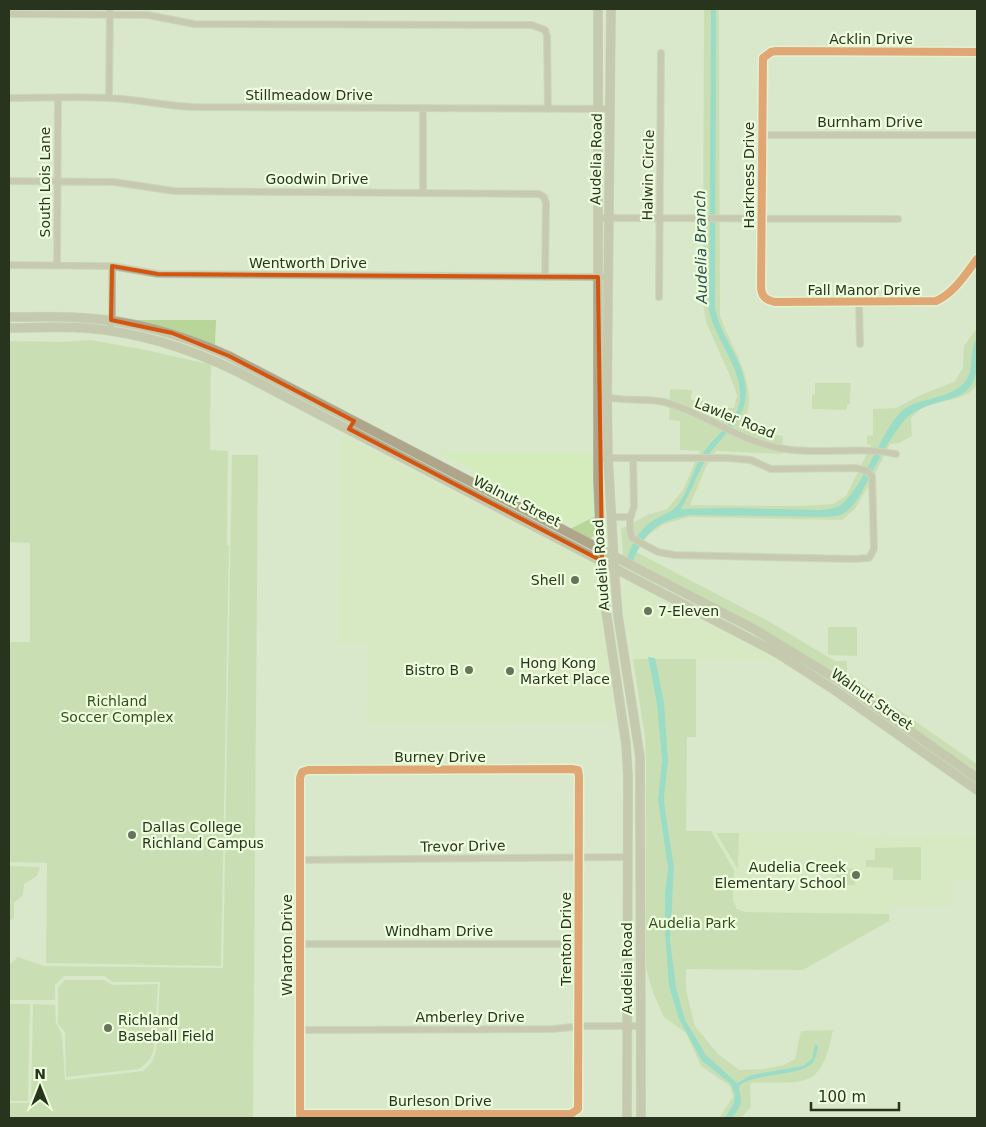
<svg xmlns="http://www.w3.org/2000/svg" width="986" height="1127" viewBox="0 0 986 1127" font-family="'DejaVu Sans',sans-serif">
<rect width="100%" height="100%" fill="#d9e8ca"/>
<path fill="#d4ecbb" d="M340,434L596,565L615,722L366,724L368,643L338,644Z
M438,452H591L596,514L574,526Z
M629,583L780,662L633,659L621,587Z
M711,831L977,835V880H953V907L890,906L889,914L745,912L737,909L733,900L734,870Z"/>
<path fill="#b7d697" d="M704,9H719V12L720,315C729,343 747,366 749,396C750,405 746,416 746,427H777L776,435L783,436L782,454L716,451L706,467L690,505L801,506L833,504L846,496L871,445L867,444V436L873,435V409L896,408L923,394L954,382L963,368L964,346L977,328V384C969,400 943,400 927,406C921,408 916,414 911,418L912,436L899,443L890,444L873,478L855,509L842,520L689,517L664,524L642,539L636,552L770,622L835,661H847V674L977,764V774L843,680L623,556L621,529L647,515L667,509L683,490L700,451L680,450V421L669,420L670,389L692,390L691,400L708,401L709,407L734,408L737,395L730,376L706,322L703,304Z
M132,320H216L215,345C188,332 161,326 132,320Z
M91,340L146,350L203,363H211L210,450L228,451L227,545H229L221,966L46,963L47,863L9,862V642H30V543L9,542V341L63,342Z
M815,383H851L850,404L847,405V410L812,409V395L815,394Z
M232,455H258L253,1118H9V1103H31L33,1004L55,1005L56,1023L62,1034L65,1080L143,1071L152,1062L156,1051L160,982H113L104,976H64L55,985V1000H9V965L18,957L44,966L223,968Z
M596,516V534L590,539L570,529Z
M828,627H857V656L828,655Z
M633,659H696V737H687L686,831H711L734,870L733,900L737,909L745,912L889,914V921L803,970L686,969V990L695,1026L718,1054L739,1070L764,1069L784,1065L795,1059L801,1031L833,1030C821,1092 805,1081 750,1083L751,1107L741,1118H719L733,1097L730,1086L701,1066L686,1033L664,1017L653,993L646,968V763L645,737Z
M716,833H739L738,869Z
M921,847V880H893V868L866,867V860H875V848Z
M9,866L40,867L37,876L24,884L23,895L14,903V918L9,922Z
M836,868L856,869L855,885H836Z
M65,980H104L112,985L158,984L154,1049C151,1058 147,1064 139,1069L66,1077L65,1032L58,1024V987Z
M9,1004H30L28,1101H9Z"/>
<path fill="#50cec0" d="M711,9H716V25L715,307C719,333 738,353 744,378C754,419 722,431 705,461C696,477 690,494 681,509L731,508L821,510C827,509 833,509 839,506C859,495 880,436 897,416C914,395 948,402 965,382C975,370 968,351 977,338C977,353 980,374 970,387C957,404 922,399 903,422C890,438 881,456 871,474C864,487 858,503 846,512C840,517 832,516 824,517L691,515C657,520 645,532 632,563L627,559C631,544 640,528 654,520C662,515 670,513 677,506C689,491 692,471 702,455C713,436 739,421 740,399C742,367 715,340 709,310Z
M648,657L655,658L664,702L668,761L664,797L665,810L674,868L670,940L676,987L685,1020L706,1055L737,1083L751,1075L803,1066L812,1059L815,1044L818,1046C817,1051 816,1057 814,1061C804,1077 757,1072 740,1085C738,1090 740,1092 741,1098C741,1106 737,1112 732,1118H725L734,1103L735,1095L731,1084L702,1061L679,1019L669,986L665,931V893L668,868L658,800L662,760L657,704Z"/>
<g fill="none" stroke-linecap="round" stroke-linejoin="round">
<g stroke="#b9c5ae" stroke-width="8">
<path id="street" d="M9,14L148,15L194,24L532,25L545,30L547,36L548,109
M977,52L776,51L771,52L763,58L761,288C762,297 766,300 775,302L936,301C954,293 965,275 977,259
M9,98C42,98 76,96 109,98C137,99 165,106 193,107L610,109
M109,98L110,9
M762,135H977
M9,181L114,182L174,191L539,194L544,197L546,203L545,277
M423,192V108
M598,218L898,219
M9,265L112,266L158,274L609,277
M57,265L58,98
M659,297L661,53
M859,303L860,344
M109,331L112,316V266
M603,396C621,402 645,398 664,402C706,413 741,443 785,449C822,455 859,446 896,454
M598,459L615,458H727L751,460L771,469L856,468L867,471L872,476L874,549L869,558L854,559L674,555L658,552L632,538L630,530V519L634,506L633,458
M611,517H630
M299,860L628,857
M300,944H578
M299,1030L553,1029L583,1026H641
M300,1114H571L578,1109L579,776L578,770L571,769L308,770L302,772L300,778V1114L301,1118"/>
</g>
<g stroke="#b9c5ae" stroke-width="10">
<path id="secondary" d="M598,9V479L601,550L606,611L626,744L628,776L627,1118
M611,9L607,397L608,458L615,579L618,616L640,757L641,1118
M9,317C34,317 60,316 85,318C136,321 183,335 229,356L754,629L838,680L977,778
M9,328C34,328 60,326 85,328C140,332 189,348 238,372L777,653L833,689L977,790"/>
</g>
<use href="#street" stroke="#b3a690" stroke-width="6"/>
<use href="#secondary" stroke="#aea58b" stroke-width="9"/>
<g stroke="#edfedd" stroke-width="11">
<path id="cycleway" d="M977,52L776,51L771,52L763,58L761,288C762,297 766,300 775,302L936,301C954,293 965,275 977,259
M300,1114H571L578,1109L579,776L578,770L571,769L308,770L302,772L300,778V1114L301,1118"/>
</g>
<use href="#cycleway" stroke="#e8590c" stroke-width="8"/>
</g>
<path d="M0 0H986V1127H0ZM112,266L158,274L598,277L602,561L349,429L354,421L229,356L172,333L111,320Z" fill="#d9e8ca" fill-opacity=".55" fill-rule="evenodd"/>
<path fill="none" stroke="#d5550e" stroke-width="4" stroke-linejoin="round" d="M112,266L158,274L598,277L602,561L349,429L354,421L229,356L172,333L111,320Z"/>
<g fill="#67735a" stroke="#edfedd" stroke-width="2">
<circle cx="575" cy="580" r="5"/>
<circle cx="648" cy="611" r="5"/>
<circle cx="469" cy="670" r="5"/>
<circle cx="510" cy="671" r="5"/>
<circle cx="132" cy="835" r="5"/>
<circle cx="856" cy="875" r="5"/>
<circle cx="108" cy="1028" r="5"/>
</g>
<g text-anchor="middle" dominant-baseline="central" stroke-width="4.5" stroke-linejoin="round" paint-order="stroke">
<g font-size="14" fill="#29341e" stroke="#edfedd">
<text x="871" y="39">Acklin Drive</text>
<text x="309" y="95">Stillmeadow Drive</text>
<text x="870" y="122">Burnham Drive</text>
<text transform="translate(596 159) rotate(-89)">Audelia Road</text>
<text transform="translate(648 175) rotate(-89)">Halwin Circle</text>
<text transform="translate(749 175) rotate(-90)">Harkness Drive</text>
<text x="317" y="179">Goodwin Drive</text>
<text transform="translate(45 182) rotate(-90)">South Lois Lane</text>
<text x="308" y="263">Wentworth Drive</text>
<text x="864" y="290">Fall Manor Drive</text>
<text transform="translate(735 418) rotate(22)">Lawler Road</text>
<text transform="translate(517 501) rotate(27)">Walnut Street</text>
<text transform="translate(601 565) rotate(-94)">Audelia Road</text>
<text transform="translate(872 699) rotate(35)">Walnut Street</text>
<text x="440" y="757">Burney Drive</text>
<text transform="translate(463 846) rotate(-1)">Trevor Drive</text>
<text x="439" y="931">Windham Drive</text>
<text transform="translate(566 939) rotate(-90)">Trenton Drive</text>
<text transform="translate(287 945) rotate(-90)">Wharton Drive</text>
<text transform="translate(627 968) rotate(-90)">Audelia Road</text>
<text x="470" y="1017">Amberley Drive</text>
<text x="440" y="1101">Burleson Drive</text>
</g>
<g font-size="14" fill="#29341e" stroke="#edfedd" text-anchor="start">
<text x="565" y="580" text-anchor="end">Shell</text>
<text x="658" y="611">7-Eleven</text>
<text x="520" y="663">Hong Kong<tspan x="520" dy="16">Market Place</tspan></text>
<text x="459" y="670" text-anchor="end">Bistro B</text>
<text x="142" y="827">Dallas College<tspan x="142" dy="16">Richland Campus</tspan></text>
<text x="846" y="867" text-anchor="end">Audelia Creek<tspan x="846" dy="16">Elementary School</tspan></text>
<text x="118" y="1020">Richland<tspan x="118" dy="16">Baseball Field</tspan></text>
</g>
<g font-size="14" fill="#384d1f" stroke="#edfedd">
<text x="117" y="701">Richland<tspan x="117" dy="16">Soccer Complex</tspan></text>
<text x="692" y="923">Audelia Park</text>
</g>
<g font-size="15" font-style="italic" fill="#31504e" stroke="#edfedd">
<text transform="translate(701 247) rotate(-91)">Audelia Branch</text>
</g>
</g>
<rect width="986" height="1127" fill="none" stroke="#29341e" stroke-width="20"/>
<g transform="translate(40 1087)" stroke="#edfedd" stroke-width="4" paint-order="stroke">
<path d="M0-4L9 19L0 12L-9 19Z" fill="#29341e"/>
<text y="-8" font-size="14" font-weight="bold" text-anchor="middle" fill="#29341e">N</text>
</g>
<path d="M811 1102v8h88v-8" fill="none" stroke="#29341e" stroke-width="2.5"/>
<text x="818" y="1102" font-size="15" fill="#29341e" stroke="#edfedd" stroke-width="4" paint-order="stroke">100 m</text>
</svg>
